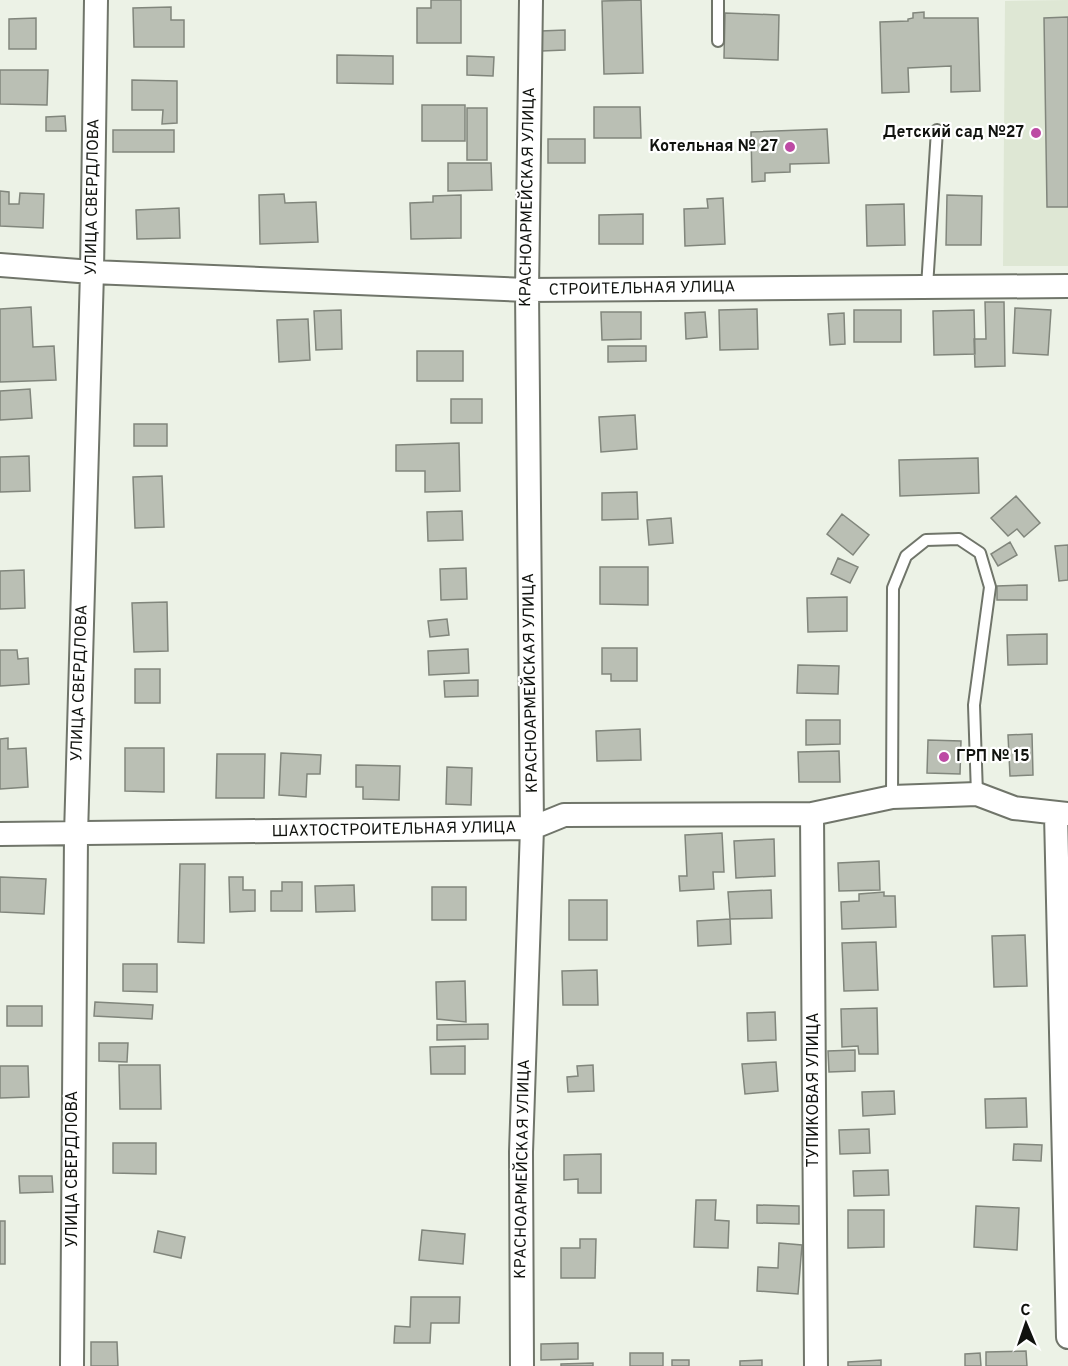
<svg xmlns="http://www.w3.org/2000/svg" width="1068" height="1366" viewBox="0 0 1068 1366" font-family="Overpass,sans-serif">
<rect width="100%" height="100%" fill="#ecf2e6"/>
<path fill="#dee7d4" d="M1068,0V266H1003L1005,1Z"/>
<path fill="#babfb4" stroke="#81867c" stroke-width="1.5" d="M431,0H461V43H417V8H431Z
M641,0L643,73L604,74L602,1Z
M171,7V20H184V47H134L133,8Z
M924,12V18H978L980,91L951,92V66L908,68L909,92L882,93L880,22L908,21V19L913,18V13Z
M725,13L779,15L778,60L724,58Z
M1068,17V207H1047L1044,18Z
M36,18V49H9V19Z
M565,30V50L542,51L541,31Z
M337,55L393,56V84L337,83Z
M467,56L494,57L493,76L467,75Z
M0,70H48L47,105L0,104Z
M132,80L177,81V123L162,124L163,110H132Z
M422,105H465V141H422Z
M594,107H640L641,138H594Z
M467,108H487V160H467Z
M65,116L66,131H46V117Z
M827,129L829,163L790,164V172L765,173V181L752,182L751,132Z
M113,130H174V152H113Z
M548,139H585V163H548Z
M448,163H491L492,190L448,191Z
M0,191L9,192V204H19L20,193L44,194L43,228L0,226Z
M284,194L285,203L316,202L318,242L260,244L259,195Z
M461,195V238L411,239L410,203L433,202V196Z
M947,195L982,196L981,245H946Z
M723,198L725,244L685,246L684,209L708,208L707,199Z
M904,204L905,245L867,246L866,205Z
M179,208L180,238L137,239L136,210Z
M643,214V244H599V215Z
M985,302H1004L1005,366L975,367L974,339H986Z
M31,307L33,347L54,346L56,380L0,382V309Z
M1015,308L1051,310L1048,355L1013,353Z
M757,309L758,349L720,350L719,310Z
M341,310L342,349L316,350L314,311Z
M854,310H901V342H854Z
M974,310L975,354L934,355L933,311Z
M601,312H641V339L602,340Z
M705,312L707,337L686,339L685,313Z
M844,313L845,344L830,345L828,314Z
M308,319L310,360L279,362L277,320Z
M608,346H646V361L608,362Z
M417,351H463V381H417Z
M30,389L32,418L0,420V391Z
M451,399H482V423H451Z
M635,415L637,449L601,452L599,417Z
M134,424H167V446H134Z
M459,443L460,491L425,492V471H396V445Z
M29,456L30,491L0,492V457Z
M978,458L979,493L900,496L899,460Z
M162,476L164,527L135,528L133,477Z
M637,492L638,519L602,520V493Z
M1016,496L1040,523L1024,537L1017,529L1008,536L991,518Z
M462,511L463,540L428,541L427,512Z
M842,514L869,535L853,555L827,534Z
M671,518L673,543L649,545L647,520Z
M1010,542L1017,555L998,566L991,554Z
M1068,545V580L1059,581L1055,546Z
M838,558L858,567L850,583L831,574Z
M600,567H648V605L600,604Z
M466,568L467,599L441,600L440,569Z
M24,570L25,608L0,609V571Z
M1027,585V600H997V586Z
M847,597V631L808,632L807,598Z
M167,602L168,651L134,652L132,603Z
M447,619L449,635L430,637L428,621Z
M1047,634V664L1008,665L1007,635Z
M602,648H637V681H611V674H602Z
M468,649L469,673L429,675L428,651Z
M0,650H17L18,659L28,658L29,684L0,686Z
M798,665L839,666L838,694L797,693Z
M135,669H160V703H135Z
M478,680V696L445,697L444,681Z
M806,720H840V744L806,745Z
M640,729L641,760L597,761L596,731Z
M1032,734L1033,775L1010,776L1008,735Z
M8,738V749L26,748L28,787L0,789V739Z
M928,740L961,741L960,774L927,773Z
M125,748H164V792L125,791Z
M839,751L840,782H799L798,752Z
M281,753L321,755L320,774H307L306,797L279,795Z
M217,754H265L264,798H216Z
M356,765L400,766L399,800L363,799V787H356Z
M447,767L472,768L471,805L446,804Z
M722,833L724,872H713L714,889L680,891L679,876H687L685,835Z
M774,839L775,876L736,878L734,841Z
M879,861L880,890L839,891L838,863Z
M180,864H205L204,943L178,942Z
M0,877L46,879L44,914L0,912Z
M229,877H243V890H255V911L230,912Z
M282,882H302V911H271V891H282Z
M354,885L355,911L316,912L315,886Z
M432,887H466V920H432Z
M771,890L772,918L730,919L728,892Z
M884,892V896H895L896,927L842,929L841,902L859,901V894Z
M569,900H607V940H569Z
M730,919L731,944L698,946L697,921Z
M1025,935L1027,986L994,987L992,936Z
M876,942L878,990L844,991L842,943Z
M123,964H157V992L123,991Z
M597,970L598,1005H563L562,971Z
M465,981L466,1022L437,1019L436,982Z
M95,1002L153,1005L152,1019L94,1016Z
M7,1006H42V1026H7Z
M877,1008L878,1054H859L858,1046L842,1047L841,1009Z
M775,1012L776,1040L748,1041L747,1013Z
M488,1024V1039L437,1040V1025Z
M99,1043H128L127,1062L99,1061Z
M465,1046V1074H431L430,1047Z
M855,1050V1071L829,1072L828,1051Z
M776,1062L778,1091L745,1094L742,1064Z
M119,1065H160L161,1109H120Z
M593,1065L594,1091L568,1092L567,1077L578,1076L577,1066Z
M0,1066H28L29,1097L0,1098Z
M894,1091L895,1114L863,1116L862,1092Z
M1026,1098L1027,1127L986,1128L985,1099Z
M869,1129L870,1153L840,1154L839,1130Z
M113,1143H156V1174L113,1173Z
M1014,1144L1042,1145L1041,1161L1013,1160Z
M601,1154V1193H578V1179L564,1180V1155Z
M888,1170L889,1195L854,1196L853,1171Z
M19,1176H52L53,1192L20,1193Z
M696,1200H716L715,1220L729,1221L728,1248L694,1247Z
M757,1205L799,1206V1224L757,1223Z
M976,1206L1019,1208L1017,1250L974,1247Z
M848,1210H884V1247L848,1248Z
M0,1221H5V1264H0Z
M422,1230L465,1234L463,1264L419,1260Z
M158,1231L185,1237L181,1258L154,1252Z
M580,1239H596L595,1278H561V1248H580Z
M779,1243L802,1245L798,1294L757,1291L758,1267L778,1268Z
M411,1297H460L459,1323H431L430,1343H394L395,1326L410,1327Z
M91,1342H117L118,1366H91Z
M578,1343V1359L541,1360V1344Z
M1026,1351L1027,1366H986V1352Z
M630,1353H663V1366H630Z
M980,1353L981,1366H965V1354Z
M672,1360H689V1366H672Z
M762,1360V1366H740V1361Z
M881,1360V1366H848V1362Z
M593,1363V1366H561V1364Z"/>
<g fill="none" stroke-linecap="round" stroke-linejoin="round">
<g stroke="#70756a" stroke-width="14">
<path id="lane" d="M718,0V41
M927,287L937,130
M892,797L893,588L906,556L926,540L959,539L980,553L990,587L974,705L977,794"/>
</g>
<g stroke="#70756a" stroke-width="26">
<path id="street" d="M0,265L92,272L527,290L1068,286
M812,814L816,1366
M1056,814L1068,1337
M0,834L532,828L564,815L812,814L892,797L977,794L1014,808L1068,814
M72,1366L76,835L92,272L96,0
M522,1366L521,1152L532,828L527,290L531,0"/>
</g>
<use href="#lane" stroke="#fff" stroke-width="10"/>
<use href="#street" stroke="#fff" stroke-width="22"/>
</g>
<g fill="#bd4aa4" stroke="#fff" stroke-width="2">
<circle cx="1036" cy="133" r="6"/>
<circle cx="790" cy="147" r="6"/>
<circle cx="944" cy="757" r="6"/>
</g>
<g text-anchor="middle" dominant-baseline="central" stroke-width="4.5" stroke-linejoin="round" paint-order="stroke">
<g font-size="16" font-weight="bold" fill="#10120e" stroke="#fff" text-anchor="end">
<text x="1024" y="133">Детский сад №27</text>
<text x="778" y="147">Котельная № 27</text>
<text x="956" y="757" text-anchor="start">ГРП № 15</text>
</g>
<g font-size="16" fill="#10120e" stroke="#fff">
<text transform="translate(93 197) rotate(-89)">УЛИЦА СВЕРДЛОВА</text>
<text transform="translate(528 197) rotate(-89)">КРАСНОАРМЕЙСКАЯ УЛИЦА</text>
<text transform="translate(642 289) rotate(-1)">СТРОИТЕЛЬНАЯ УЛИЦА</text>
<text transform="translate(80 683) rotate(-88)">УЛИЦА СВЕРДЛОВА</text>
<text transform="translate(531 683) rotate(-91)">КРАСНОАРМЕЙСКАЯ УЛИЦА</text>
<text transform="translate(394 830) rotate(-1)">ШАХТОСТРОИТЕЛЬНАЯ УЛИЦА</text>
<text transform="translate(814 1090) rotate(-90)">ТУПИКОВАЯ УЛИЦА</text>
<text transform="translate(73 1169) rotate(-90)">УЛИЦА СВЕРДЛОВА</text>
<text transform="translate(523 1169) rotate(-89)">КРАСНОАРМЕЙСКАЯ УЛИЦА</text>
</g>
</g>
<g transform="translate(1026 1324) rotate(358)" stroke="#ffffff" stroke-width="4.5" paint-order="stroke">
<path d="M0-4.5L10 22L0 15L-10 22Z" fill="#10120e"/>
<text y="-9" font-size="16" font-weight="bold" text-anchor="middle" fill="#10120e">С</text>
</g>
</svg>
